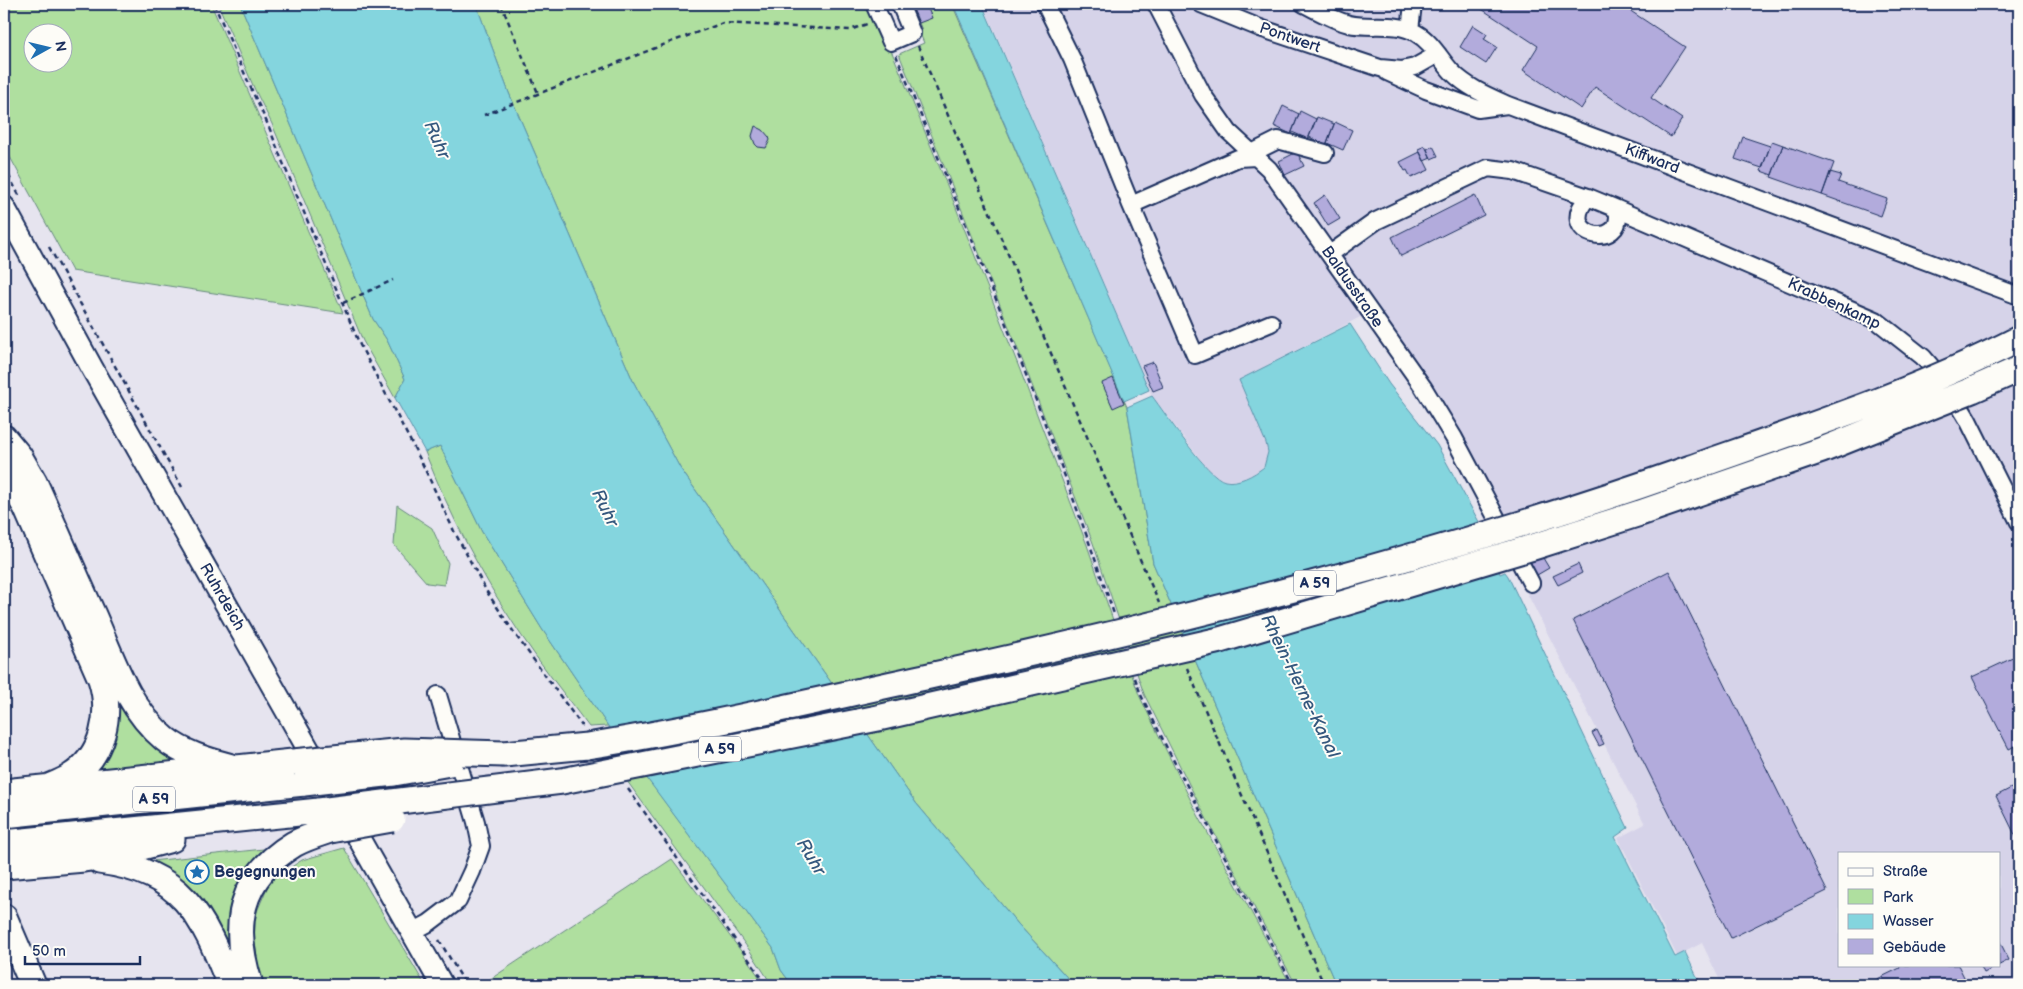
<svg xmlns="http://www.w3.org/2000/svg" width="2023" height="989" viewBox="0 0 2023 989" font-family="'Balsamiq Sans',sans-serif">
<rect width="100%" height="100%" fill="#e6e4ef"/>
<filter id="ink" filterUnits="userSpaceOnUse"><feTurbulence type="fractalNoise" baseFrequency=".02" numOctaves="2"/><feDisplacementMap in="SourceGraphic" scale="10" xChannelSelector="R" yChannelSelector="G"/><feConvolveMatrix kernelMatrix="1 2 1 2 8 2 1 2 1" color-interpolation-filters="sRGB"/></filter>
<g filter="url(#ink)">
<path fill="#d6d3e9" fill-rule="evenodd" d="M983,4H2019V985H1722L1702,943L1677,956L1618,838L1645,824L1482,505L1452,441L1364,315L1240,380L1268,447L1267,461L1259,471L1242,480L1225,481L1210,472L1152,396ZM1839,853H1999V965H1839Z"/>
<path fill="#afdf9f" stroke="#65877e" fill-rule="evenodd" d="M4,4H211L343,313L72,271L4,146ZM32,32H62V62H32Z
M218,4H240L373,319L387,340L405,379L395,398L363,341L272,124L255,90Z
M476,4H869L894,57L949,190L1020,370L1087,545L1139,695L1198,815L1291,985H1074L1018,924L916,803L680,468L633,381L509,93Z
M911,4H952L1127,407L1153,563L1336,985H1296L1203,812L1144,694L1093,543L1025,367L899,54L924,43L919,31L922,30Z
M440,446L482,532L542,629L608,726L589,727C566,696 541,665 519,632C481,575 450,515 425,452Z
M397,505L432,528L448,563L444,585L427,583L394,545Z
M112,693L186,762L88,774Z
M647,778L773,948L781,970L792,985H772L750,951L627,781Z
M273,848L234,954L227,956L149,864L151,861Z
M344,848L425,985H265L259,972L252,923L270,881L302,860Z
M672,859L744,955L765,985H487L486,982Z"/>
<path fill="#84d5de" stroke="#5a93ab" d="M240,4H476L509,93L633,381L680,468L916,803L1018,924L1074,985H792L781,970L773,948L608,726L542,629L482,532L440,446L425,452L395,398L405,379L387,340L373,319Z
M953,4H982L1149,390L1124,401Z
M1350,324L1389,384L1437,445L1490,542L1500,574L1505,572L1508,576L1628,828L1615,837L1675,957L1685,952L1701,985H1336L1153,563L1127,407L1152,396C1165,413 1207,477 1225,481C1238,484 1254,475 1264,467L1268,452L1266,443L1239,380Z"/>
<path fill="#b2abdc" stroke="#1b2f5e" d="M911,4H926L932,18L919,23Z
M1474,4H1620L1685,47L1651,98L1682,119L1671,137L1595,87L1581,109L1523,70L1538,46Z
M1473,25L1487,34L1484,39L1497,47L1486,64L1460,47Z
M1283,106L1299,114L1291,134L1274,126Z
M1300,111L1316,119L1308,139L1292,132Z
M1317,117L1334,124L1326,145L1309,137Z
M1335,122L1352,130L1343,150L1327,143Z
M755,126L763,130L769,137L770,140L766,148L758,147L755,144L752,136Z
M1743,137L1770,146L1762,168L1735,159Z
M1772,141L1783,145L1772,175L1761,171Z
M1783,145L1834,163L1822,195L1771,177Z
M1425,146L1431,158L1424,161L1418,149Z
M1433,146L1438,156L1431,159L1427,149Z
M1297,152L1304,166L1285,175L1279,161Z
M1420,152L1429,170L1411,178L1407,170L1405,171L1400,162Z
M1830,172L1841,175L1838,182L1887,199L1881,216L1822,195Z
M1325,195L1340,219L1328,226L1314,203Z
M1475,195L1484,215L1401,256L1392,237Z
M1153,362L1163,387L1153,391L1142,366Z
M1113,378L1124,403L1113,408L1102,383Z
M1537,548L1549,568L1537,575L1526,555Z
M1578,564L1582,573L1558,585L1553,576Z
M1669,571L1827,891L1731,938L1573,620Z
M2019,655V744L2009,749L1972,677Z
M1597,730L1604,744L1599,746L1592,733Z
M2019,784V843L1996,796Z
M1999,940L2009,960L1984,973L1980,965H1999Z
M1899,965H1958L1968,985H1865L1900,968Z"/>
<g fill="none" stroke-linecap="round" stroke-linejoin="round">
<g stroke="#1b2f5e" stroke-width="20">
<path id="minor" d="M874,4L891,42L912,33L900,4
M1045,4L1072,59L1131,205L1195,355L1271,323
M1156,4L1203,95L1229,132L1269,169L1423,387L1454,438L1531,583
M1201,4L1260,28L1380,68L1402,70L1415,67L1438,54
M1304,4C1318,11 1333,20 1349,24C1371,29 1395,21 1416,33C1432,42 1440,59 1452,72C1468,88 1488,96 1508,105L2019,296
M1410,30L1413,4
M1387,72L1426,90L1478,109L1507,105
M1252,153L1278,140L1325,153
M1131,205L1238,158L1256,157
M1617,209C1627,252 1553,237 1588,197L1617,209L1876,320L1923,357L1947,385L1968,420L2019,522
M1330,254L1376,221L1488,168L1513,171L1588,197
M412,932L429,923L458,901L472,871L481,846L476,822L438,695"/>
</g>
<g stroke="#1b2f5e" stroke-width="25">
<path id="major" d="M4,207L92,368L442,985"/>
</g>
<g stroke="#1b2f5e" stroke-width="29">
<path id="highway" d="M4,438L19,456L34,482C54,526 73,571 93,615C112,658 127,708 165,739C185,755 210,761 235,768
M4,471L26,507L101,679C112,714 104,756 70,777C62,782 53,785 45,789
M504,754L587,746
M4,792L293,762
M4,815L304,783
M4,843L319,811
M99,861C182,872 202,913 230,985
M4,866L84,859L112,855L172,839
M4,917L33,985
M250,985C231,927 238,878 294,844C305,838 318,834 330,830"/>
</g>
<path stroke="#1b2f5e" stroke-width="2.5" stroke-dasharray="5 4" stroke-linecap="butt" d="M214,4L254,95L269,127L281,158L360,345L422,463L454,531L487,592L517,637L582,726
M501,4L538,93
M918,46L1159,603
M896,55C972,240 1050,425 1114,614
M484,115L668,43L723,23L850,30L867,24
M4,167L20,197
M49,247L182,487
M343,303L393,280
M1187,668L1324,985
M1135,678L1141,695L1168,750L1293,985
M628,789L767,985
M439,940L466,985"/>
<use href="#minor" stroke="#fdfcf7" stroke-width="16"/>
<use href="#major" stroke="#fdfcf7" stroke-width="21"/>
<use href="#highway" stroke="#fdfcf7" stroke-width="25"/>
<g stroke="#1b2f5e" stroke-width="29" stroke-linecap="butt">
<path id="highway-bridge" d="M587,746C701,728 813,701 925,677C1184,620 1442,556 1691,468C1802,429 1915,392 2019,339
M293,762L404,751L504,754
M304,783L394,773L450,763
M319,811L562,781L878,718L1220,640L1533,547L1640,513L1822,450L1972,390L2019,369
M330,830L392,819"/>
</g>
<use href="#highway-bridge" stroke="#fdfcf7" stroke-width="25"/>
</g>
</g>
<defs>
<g id="sight-ring" transform="scale(1.25)"><circle r="9.5" fill="#fdfcf7" stroke="#1f6fb2" stroke-width="1.5"/><path d="M0-6L1.8-2.2L6-1.7L2.9 1.2L3.7 5.4L0 3.3L-3.7 5.4L-2.9 1.2L-6-1.7L-1.8-2.2Z" fill="#1f6fb2"/></g>
</defs>
<g fill-rule="evenodd">
<use href="#sight-ring" x="197" y="872"/>
</g>
<g text-anchor="middle" dominant-baseline="central" stroke-width="4" stroke-linejoin="round" paint-order="stroke">
<g fill="#fdfcf7" stroke="#5f6c8c" stroke-width="1">
<rect x="1294" y="570.5" width="42" height="25" rx="4"/>
<rect x="699" y="736.5" width="42" height="25" rx="4"/>
<rect x="133" y="786.5" width="42" height="25" rx="4"/>
</g>
<g font-size="15" font-weight="bold" fill="#1b2f5e">
<text x="1315" y="583">A 59</text>
<text x="720" y="749">A 59</text>
<text x="154" y="799">A 59</text>
</g>
<g font-size="16" fill="#1b2f5e" stroke="#fdfcf7">
<text transform="translate(1290 38) rotate(19)">Pontwert</text>
<text transform="translate(1652 159) rotate(21)">Kiffward</text>
<text transform="translate(1352 287) rotate(55)">Baldusstraße</text>
<text transform="translate(1834 304) rotate(25)">Krabbenkamp</text>
<text transform="translate(222 597) rotate(60)">Ruhrdeich</text>
</g>
<g font-size="16" font-weight="bold" fill="#1b2f5e" stroke="#fdfcf7" text-anchor="start">
<text x="214" y="872">Begegnungen</text>
</g>
<g font-size="18" font-style="italic" fill="#35587e" stroke="#fdfcf7">
<text transform="translate(437 140) rotate(66)">Ruhr</text>
<text transform="translate(605 508) rotate(64)">Ruhr</text>
<text transform="translate(1300 686) rotate(64)">Rhein-Herne-Kanal</text>
<text transform="translate(811 857) rotate(59)">Ruhr</text>
</g>
</g>
<rect width="2023" height="989" fill="none" stroke="#fdfcf7" stroke-width="20"/>
<rect x="10" y="10" width="2003" height="969" fill="none" stroke="#1b2f5e" stroke-width="2" filter="url(#ink)"/>
<rect x="1838" y="852" width="162" height="115" fill="#fdfcf7" stroke="#a3aaba"/>
<rect x="1848" y="868" width="25" height="8" fill="#fdfcf7" stroke="#a3aaba"/>
<text x="1883" y="876" font-size="15" fill="#1b2f5e">Straße</text>
<rect x="1848" y="889" width="25" height="15" fill="#afdf9f" stroke="#a3aaba"/>
<text x="1883" y="902" font-size="15" fill="#1b2f5e">Park</text>
<rect x="1848" y="914" width="25" height="15" fill="#84d5de" stroke="#a3aaba"/>
<text x="1883" y="926" font-size="15" fill="#1b2f5e">Wasser</text>
<rect x="1848" y="939" width="25" height="15" fill="#b2abdc" stroke="#a3aaba"/>
<text x="1883" y="952" font-size="15" fill="#1b2f5e">Gebäude</text>
<g transform="translate(48 48) rotate(82)"><circle r="24" fill="#fdfcf7" stroke="#a3aaba"/>
<path d="M0-4L9 19L0 12L-9 19Z" fill="#1f6fb2"/>
<text y="-8" font-size="14" font-weight="bold" text-anchor="middle" fill="#1b2f5e">N</text>
</g>
<path d="M25 956v8h115v-8" fill="none" stroke="#1b2f5e" stroke-width="2.5"/>
<text x="32" y="956" font-size="15" fill="#1b2f5e" stroke="#fdfcf7" stroke-width="4" paint-order="stroke">50 m</text>
</svg>
